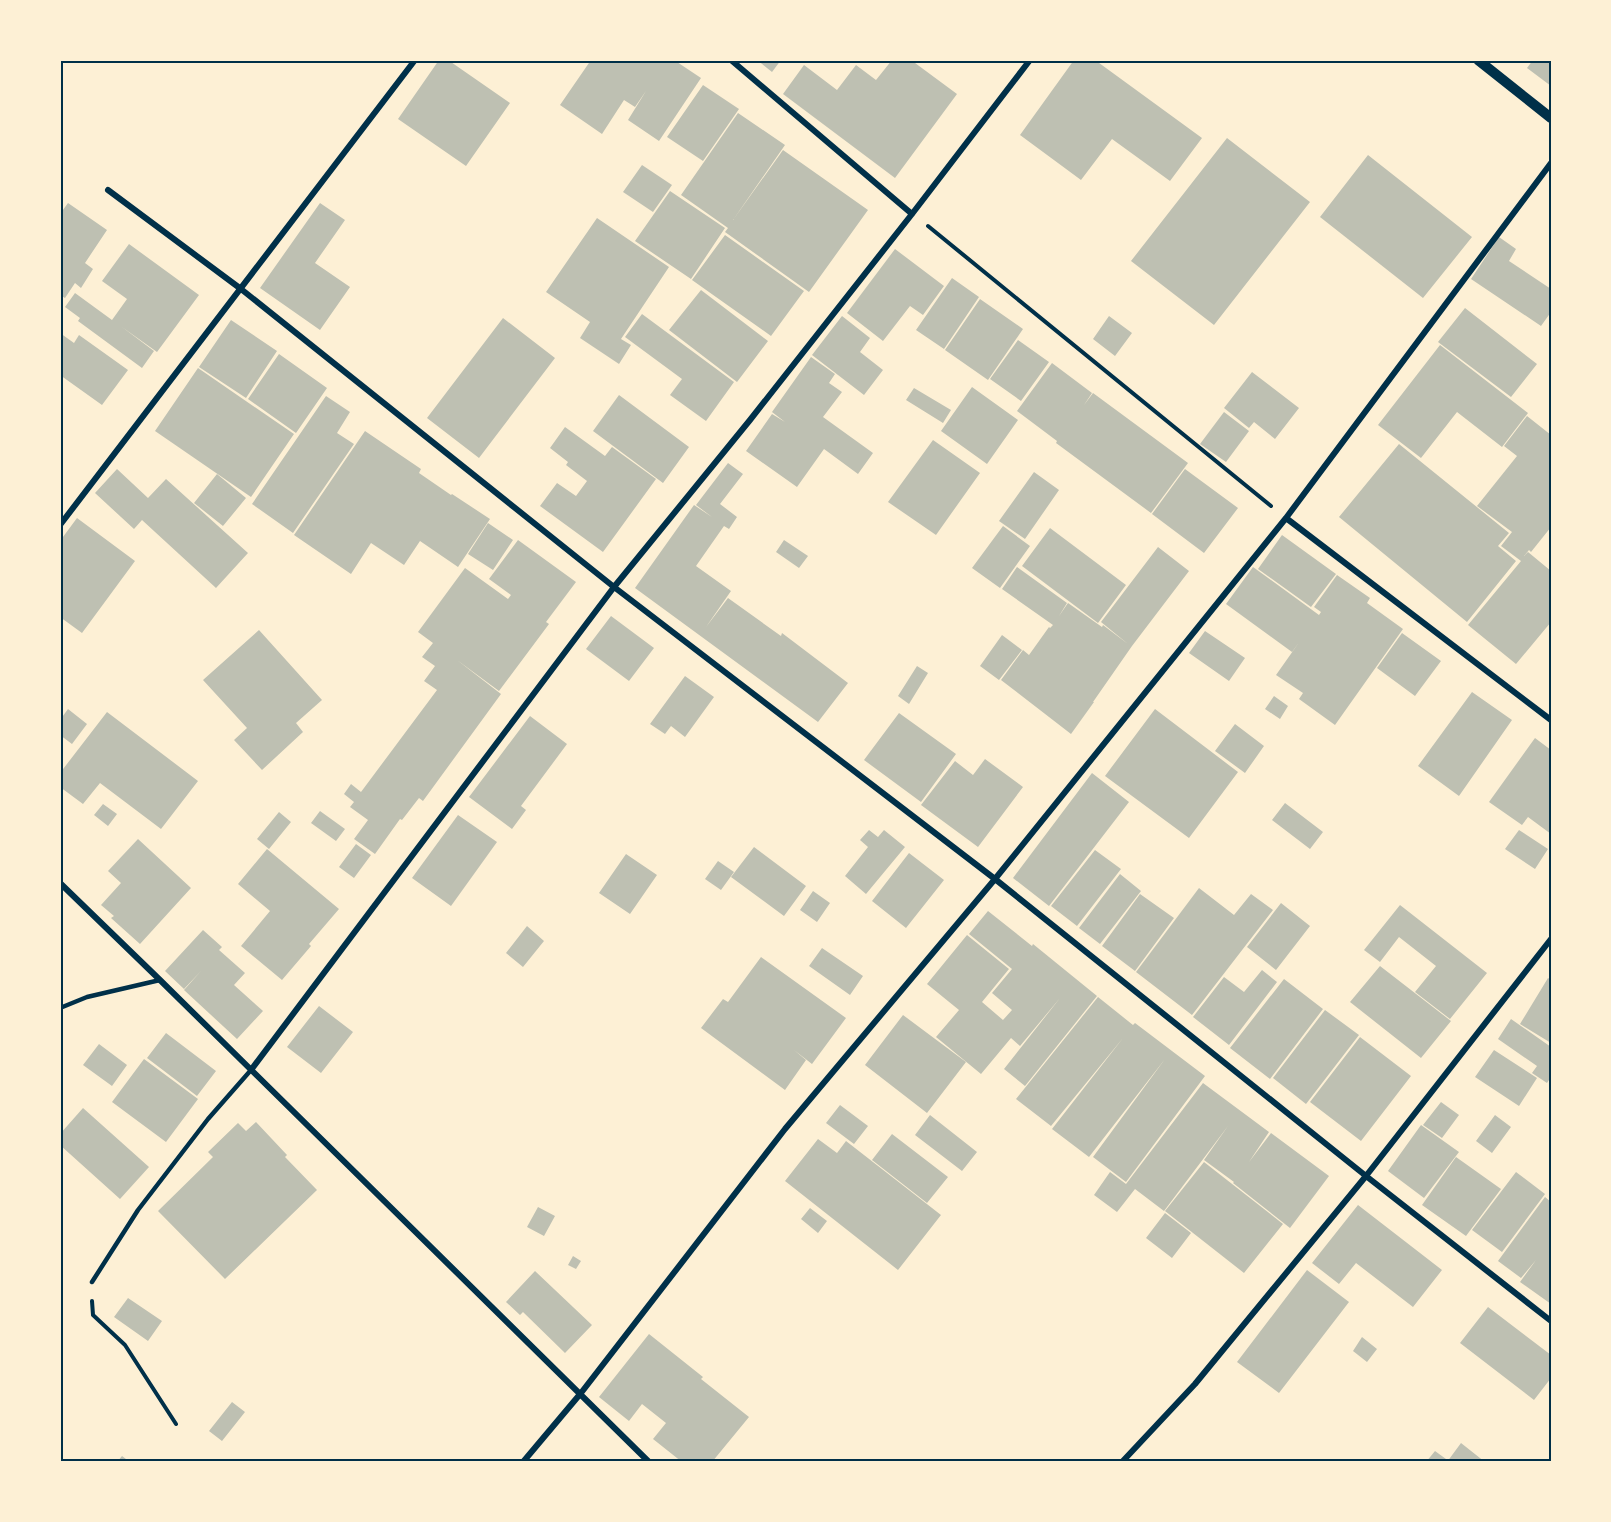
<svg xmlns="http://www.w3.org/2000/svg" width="1611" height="1522" viewBox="0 0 1611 1522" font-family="'Public Sans',sans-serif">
<rect width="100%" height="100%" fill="#fdf0d5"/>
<path fill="#bec0b2" d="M439,60H448L510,103L466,166L398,119Z
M591,60H674L701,78L659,141L628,120L646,91L635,107L624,100L602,134L560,105Z
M757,60H781L772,72Z
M892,60H911L957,94L895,178L783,94L804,65L837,90L856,65L876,80Z
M1074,60H1095L1202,138L1170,181L1112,139L1081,180L1020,135Z
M1533,60H1551V86L1527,68Z
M703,85L739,109L703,161L667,137Z
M738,113L785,145L733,220L783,150L868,210L809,292L725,232L728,228L681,195Z
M1227,138L1310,202L1214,325L1131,261Z
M1368,155L1472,237L1423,298L1320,217Z
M642,165L672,185L653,212L623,192Z
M670,191L725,228L691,279L635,241Z
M68,203L107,230L85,263L93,269L81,288L75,283L65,298L60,295V253L63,248L60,246V214Z
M320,203L345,220L315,263L350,287L320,330L260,288Z
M597,218L669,267L621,339L631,345L619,364L580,338L590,322L546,292Z
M725,235L804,291L771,336L692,280Z
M1499,237L1516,249L1509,261L1551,289V312L1541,326L1471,279Z
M129,244L199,295L157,352L122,327L154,351L142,368L78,321L80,318L65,307L75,293L112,320L127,299L102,281Z
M895,249L944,286L923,315L910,306L883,341L847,313Z
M952,278L979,297L944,349L916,330Z
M701,290L768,341L737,382L669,330Z
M980,299L1023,329L988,380L945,350Z
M1465,308L1537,364L1511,397L1438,342Z
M642,314L734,382L706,421L670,395L682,379L625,337Z
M842,316L870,338L860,352L883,370L864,395L812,355Z
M1109,316L1132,333L1115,356L1093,339Z
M503,318L555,358L479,458L427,418Z
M231,320L277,351L246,398L199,367Z
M60,333L74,343L79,335L128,370L102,405L60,375Z
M1018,340L1049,362L1021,401L990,379Z
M1440,345L1528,413L1502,447L1457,412L1421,458L1378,425Z
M279,354L327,388L296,433L248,399Z
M811,357L835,374L829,383L842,392L823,417L873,453L858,474L824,449L797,487L746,451L772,414L785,422L772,412Z
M1052,363L1092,393L1084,405L1093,393L1188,463L1151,513L1056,443L1057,441L1017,411Z
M198,368L294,434L251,497L155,431Z
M1252,372L1299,408L1275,439L1254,422L1249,428L1224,408Z
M972,387L1018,420L987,464L941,431Z
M914,388L951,410L943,423L906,400Z
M619,395L689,447L663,483L593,431Z
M326,396L350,412L337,433L354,444L293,533L252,504Z
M1224,412L1249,431L1226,462L1200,444Z
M1527,416L1551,435V527L1531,552L1529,550L1524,556L1528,552L1551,571V622L1516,664L1468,625L1521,561L1501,546L1512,532L1477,506L1517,456L1504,446Z
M565,427L605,456L612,447L656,479L603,552L540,506L557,483L576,496L587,481L566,465L568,462L550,448Z
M365,431L421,469L419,473L451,495L452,494L490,519L458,567L420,541L404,565L371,543L351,574L294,535Z
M933,440L980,473L936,535L888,502Z
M1399,444L1509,533L1498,546L1516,561L1467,622L1339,517Z
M728,463L743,474L720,504L737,517L729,529L724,526L696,566L731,591L706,627L728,598L781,636L782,633L848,683L818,722L635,588L694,505L712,517L696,505Z
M117,469L148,498L166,479L248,553L216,588L142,520L134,529L95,493Z
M1185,469L1238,508L1204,553L1152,514Z
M1034,472L1059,490L1025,539L999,521Z
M217,474L246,498L223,526L194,503Z
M77,518L135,561L82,633L60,617V541Z
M488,523L513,540L493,570L468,554Z
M1003,526L1030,546L1000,588L972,568Z
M1050,528L1126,585L1098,623L1022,566Z
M1282,535L1336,574L1311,607L1258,569Z
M518,540L576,582L546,622L549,624L499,691L457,660L501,694L423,801L419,798L402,820L400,819L375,854L354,839L368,820L350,807L354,802L344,794L351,784L361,792L437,690L424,681L435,666L422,657L433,643L418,632L465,568L508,599L511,595L489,579Z
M784,540L808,556L799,568L776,552Z
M1158,547L1189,571L1132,646L1093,702H1094L1071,734L1001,680L1023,650L1029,655L1049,627L1050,628L1053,625L1002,589L1017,567L1067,603L1059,616L1068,603L1102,627L1103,625L1128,644L1101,622Z
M1253,567L1319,615L1321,612L1314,607L1337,575L1370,598L1367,603L1403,629L1335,725L1299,699L1303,693L1276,675L1300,641L1292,652L1226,604Z
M611,616L654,648L629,681L586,649Z
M259,630L322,700L296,723L303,732L262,770L234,740L247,728L203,680Z
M1205,631L1245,658L1229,681L1189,653Z
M1402,633L1441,661L1415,696L1377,668Z
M1002,635L1022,650L999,680L980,666Z
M917,666L928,673L909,704L898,696Z
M685,676L714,697L685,737L671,726L665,734L650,724Z
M1472,692L1512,720L1459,796L1418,766Z
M1274,696L1288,706L1280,719L1265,709Z
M68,709L87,724L72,744L60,735V720Z
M1155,709L1238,772L1189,838L1105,776Z
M107,712L198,781L161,829L100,783L83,804L60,787V773Z
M899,713L956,754L921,802L864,760Z
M530,716L567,744L521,806L526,810L512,829L469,797Z
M1235,724L1264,746L1245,773L1215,751Z
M1535,738L1551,750V834L1528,817L1522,825L1489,802Z
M985,759L1023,787L978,847L921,805L955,761L973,775Z
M1092,773L1129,802L1049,906L1013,878Z
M1285,803L1323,832L1310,849L1272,820Z
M103,804L117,814L108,826L94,815Z
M320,811L345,829L336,841L311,823Z
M279,812L291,822L269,849L257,839Z
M458,815L497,842L451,906L412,878Z
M869,830L878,837L884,830L905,847L866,894L845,876L868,847L860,840Z
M1519,830L1548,849L1535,869L1505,849Z
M138,839L191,888L140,944L111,918L114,916L101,905L121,883L108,871Z
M356,844L371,855L354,878L339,867Z
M754,847L806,886L784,916L731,877Z
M267,849L339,909L309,944L311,946L282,980L241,946L270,911L238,884Z
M1095,850L1121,869L1077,926L1051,906Z
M909,853L944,880L906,928L872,901Z
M626,854L657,875L630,914L599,893Z
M718,861L734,872L721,890L705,879Z
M1120,874L1141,891L1100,944L1079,928Z
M1199,888L1234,915L1251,894L1273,910L1192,1015L1136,972Z
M813,891L830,903L817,922L800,910Z
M1140,894L1174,918L1135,971L1102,946Z
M1281,903L1310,926L1276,970L1247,947Z
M1400,905L1487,973L1450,1019L1415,992L1436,966L1399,937L1380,962L1364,950Z
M988,911L1032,946L1033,944L1097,996L1025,1086L1004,1069L1060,998L1020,1046L1011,1038L981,1074L936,1037L959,1010L927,984L967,935L1009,969L982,1002L1003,1020L1012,1010L992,993L1012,969L969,934Z
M527,926L544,941L523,967L506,953Z
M203,930L222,947L219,950L245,973L234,985L263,1011L237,1039L184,990L201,971L184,989L165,971Z
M822,948L863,976L850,995L809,966Z
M761,957L846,1018L812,1064L794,1050L806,1060L785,1090L701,1028L723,999L728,1002Z
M1380,966L1451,1021L1421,1058L1350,1002Z
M1262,970L1277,982L1229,1045L1193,1017L1224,977L1244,992Z
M1548,978L1551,980V1043L1520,1024Z
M1284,979L1323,1009L1270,1079L1230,1048Z
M1098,997L1133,1025L1135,1023L1205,1076L1126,1182L1093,1157L1165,1059L1089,1157L1052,1129L1123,1038L1051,1126L1016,1099Z
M319,1006L353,1032L321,1073L287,1047Z
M1325,1010L1359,1035L1306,1104L1273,1078Z
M903,1015L966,1062L927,1113L865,1065Z
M1511,1019L1551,1047V1077L1547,1083L1532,1073L1537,1066L1498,1039Z
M166,1033L216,1071L197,1096L147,1058Z
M1360,1037L1411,1076L1361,1141L1310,1102Z
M99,1044L127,1065L112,1086L83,1065Z
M1494,1050L1537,1078L1519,1106L1475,1077Z
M144,1059L198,1099L166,1142L112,1102Z
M1203,1083L1269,1132L1249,1162L1271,1133L1329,1176L1290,1228L1233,1183L1234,1182L1204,1160L1228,1126L1164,1211L1135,1189L1117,1212L1094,1195L1110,1172L1126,1184Z
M1441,1102L1459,1115L1442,1138L1423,1125Z
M840,1105L868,1126L854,1144L826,1123Z
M83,1108L149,1167L120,1199L60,1145V1134Z
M930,1115L977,1152L962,1171L915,1135Z
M1495,1115L1511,1127L1492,1153L1476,1141Z
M256,1122L287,1155L285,1157L317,1190L225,1279L158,1211L213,1157L208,1152L238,1123L246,1131Z
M1421,1125L1459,1152L1424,1198L1388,1171Z
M892,1134L948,1177L927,1203L872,1160Z
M818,1139L837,1153L846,1141L941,1215L898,1270L785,1181Z
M1456,1157L1501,1189L1466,1236L1422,1205Z
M1204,1162L1283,1224L1244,1273L1165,1211Z
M1516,1172L1545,1194L1502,1252L1472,1230Z
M1545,1197L1551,1202V1304L1520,1282L1536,1260L1521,1278L1498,1261Z
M1358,1205L1442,1270L1413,1307L1356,1263L1339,1284L1312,1263Z
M538,1207L555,1216L544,1236L527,1227Z
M810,1208L827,1221L818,1233L801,1219Z
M1165,1213L1191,1233L1172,1258L1146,1238Z
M573,1256L581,1261L576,1269L568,1265Z
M1307,1270L1349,1302L1279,1393L1237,1362Z
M535,1271L592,1325L565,1353L523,1312L520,1315L506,1302Z
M128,1298L162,1321L148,1341L114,1317Z
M1488,1307L1551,1355V1378L1534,1400L1460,1343Z
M649,1334L703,1377L701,1379L749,1417L712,1462H682L653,1439L666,1423L642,1404L629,1421L599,1397Z
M1362,1337L1377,1349L1367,1362L1353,1351Z
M232,1402L245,1412L222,1441L209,1431Z
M1461,1443L1485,1462H1447Z
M1435,1451L1446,1459L1443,1462H1426Z
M122,1456L130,1462H117Z"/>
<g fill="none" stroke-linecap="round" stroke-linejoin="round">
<path stroke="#003049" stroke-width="4" d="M928,226L1271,506
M92,1301L93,1315L125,1345L176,1424"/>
<path stroke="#003049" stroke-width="4.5" d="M60,1008L87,997L160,980
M92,1282L138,1210L208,1119L251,1070"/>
<path stroke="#003049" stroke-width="6" d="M731,60L912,214
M108,190L241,289L614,587L995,879L1366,1176L1551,1321
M1286,518L1551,720
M60,525L415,60
M60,883L160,980L649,1462
M251,1070L614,587L750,420L912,214L1030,60
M523,1462L581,1393L785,1129L995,879L1286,518L1551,163
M1122,1462L1195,1384L1366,1176L1551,939"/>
<path stroke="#003049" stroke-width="10" d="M1478,60L1551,118"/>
</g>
<rect width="1611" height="1522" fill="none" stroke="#fdf0d5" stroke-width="123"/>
<rect x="62" y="62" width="1488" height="1398" fill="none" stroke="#003049" stroke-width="2"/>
</svg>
